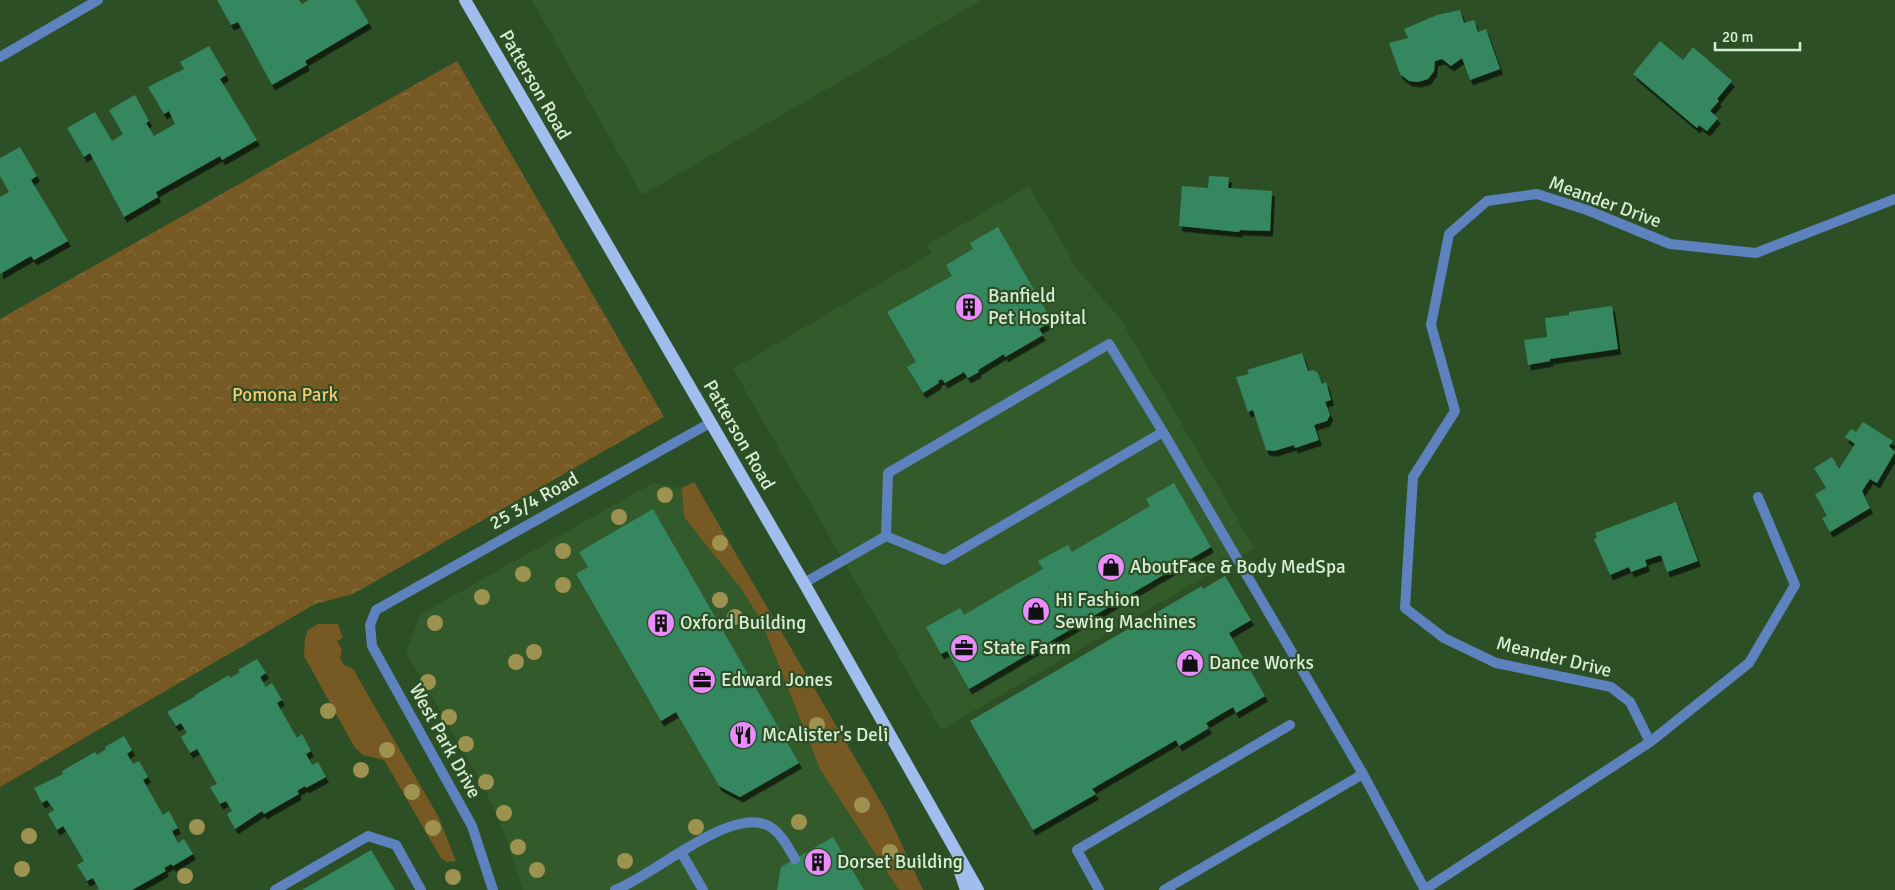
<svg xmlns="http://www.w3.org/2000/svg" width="1895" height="890" viewBox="0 0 1895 890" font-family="Signika,sans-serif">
<defs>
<pattern id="forest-crowns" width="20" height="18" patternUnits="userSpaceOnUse" patternTransform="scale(1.25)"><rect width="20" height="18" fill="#765923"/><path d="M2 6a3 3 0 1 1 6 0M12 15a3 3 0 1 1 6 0" fill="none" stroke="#897142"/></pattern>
<filter id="shadow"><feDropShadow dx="3" dy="5.5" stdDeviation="0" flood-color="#0009"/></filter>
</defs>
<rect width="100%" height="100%" fill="#2d4f26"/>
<path fill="#335a2b" d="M532,0H982L642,195Z
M1029,186L1077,269L1121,320L1254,548L941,730L733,369L932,253L927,245Z
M694,482L887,813L923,890H523L505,835L484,787L406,652L421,614L653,483L681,488Z"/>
<path fill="#765923" d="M694,482L887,813L923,890H899L820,769L761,620L740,587L684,517L682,488Z
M318,624H338L343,638L337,641L342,650L340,658L344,665L353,669L438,816L456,861L447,862L441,858L384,760L363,755L355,748L304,656L305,637L308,630Z"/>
<path fill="url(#forest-crowns)" d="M457,61L664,417L353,594L315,604L0,787V319Z"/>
<path fill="#368761" filter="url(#shadow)" d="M217,0H299L302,4L309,0H355L369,23L305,61L307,65L272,85L238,22L231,25Z
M1460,10L1464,23L1474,20L1478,32L1486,29L1500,69L1470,80L1462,58L1451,66L1442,59L1435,61L1434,71L1428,79L1418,82L1409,81L1400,74L1389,43L1408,38L1404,29L1437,15Z
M1660,41L1683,60L1693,47L1732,81L1717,99L1719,101L1710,111L1718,118L1707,131L1699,125L1697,128L1633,74Z
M209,46L226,75L220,79L257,140L222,160L220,156L156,192L158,197L124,217L90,153L84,157L67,128L95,112L112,141L123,134L109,110L135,95L149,121L146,123L154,136L175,124L169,111L164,114L148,87L184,69L180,62Z
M20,147L37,176L31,180L68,241L34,260L31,256L0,274V197L9,192L0,176V158Z
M1209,176L1229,177L1228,188L1272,191L1270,231L1240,230L1239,232L1179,226L1182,186L1208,188Z
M998,227L1052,321L1039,329L1043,335L1005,357L1004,354L978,370L979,372L968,378L964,372L945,383L942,379L938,381L939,383L923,393L907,367L916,362L887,312L952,276L946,265L973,249L970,243Z
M1612,306L1618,349L1550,359V361L1528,365L1524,340L1547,337L1545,318L1569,315V312Z
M1302,353L1308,371L1313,370L1318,373L1322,384L1326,382L1331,400L1325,402L1330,415L1327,421L1314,425L1319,440L1295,448L1294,445L1274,451L1266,450L1253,410L1248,412L1236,377L1249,374L1247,370Z
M1863,422L1893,441L1889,446L1895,452L1877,483L1870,479L1862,491L1870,508L1830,532L1822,518L1827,516L1815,494L1826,488L1814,468L1832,457L1839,469L1855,444L1845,437L1851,429L1856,432Z
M1174,483L1211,547L969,689L947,651L941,654L926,627L960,608L964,615L996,596L1043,569L1038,561L1068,545L1072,552L1150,506L1146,499Z
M1676,502L1698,561L1667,572L1661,555L1645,560L1647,566L1631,572L1629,567L1610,575L1594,539L1597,538L1595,533Z
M653,509L799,763L740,797L719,786L676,712L661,721L576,574L588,567L579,552Z
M1225,576L1251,620L1229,633L1265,696L1236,713L1233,707L1206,723L1209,728L1179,746L1176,740L1092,789L1096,794L1033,830L970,721L1202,586L1203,589Z
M257,659L266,673L260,677L266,687L272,683L282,700L277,703L297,738L302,734L311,751L306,754L312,765L318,762L326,777L306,788L305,786L297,791L299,794L264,814L262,811L235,829L227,814L232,811L226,801L220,804L210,787L217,784L197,749L190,753L181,737L187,733L181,723L176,726L167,712L196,696L195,695L229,675L230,678L240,672L238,670Z
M124,736L132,750L127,754L133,764L139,761L148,777L143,780L163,815L169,811L178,828L172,831L178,843L184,839L193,854L173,866L171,864L164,868L166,871L132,890H96L99,889L93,878L87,881L77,865L84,861L63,826L57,830L48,814L54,810L47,800L42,803L34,788L63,774L62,771L95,752L97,755L106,749L105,747Z
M833,837L864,890H777L781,867Z
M371,850L395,890H302Z"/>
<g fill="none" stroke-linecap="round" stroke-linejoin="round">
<path stroke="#5e82be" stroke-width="10" d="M886,536L888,473L1109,344L1163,432
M804,583L886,536L944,560L1163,432L1363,774
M681,852L703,890
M275,890L368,836L396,845L421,890
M615,890C652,877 731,805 769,826C781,833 788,847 795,859
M1099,890L1077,850L1290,725
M1164,890L1363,774L1425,890"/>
<path stroke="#5e82be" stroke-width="10" d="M0,57L98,0
M1650,742L1630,702L1611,687L1496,663L1444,638L1405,608L1413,477L1455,411L1431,325L1449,234L1487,201L1537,194L1587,210L1670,244L1756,253L1895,199
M493,890L472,826L372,646L370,625L376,610L710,423
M1424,890L1650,742L1749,663L1795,585L1758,497"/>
<path stroke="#a0bdee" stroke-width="12" d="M465,0L804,583L978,890
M958,866L966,890"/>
</g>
<g fill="#9d9250">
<circle cx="665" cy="495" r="8"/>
<circle cx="619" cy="517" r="8"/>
<circle cx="720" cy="543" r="8"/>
<circle cx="563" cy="551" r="8"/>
<circle cx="523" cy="574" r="8"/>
<circle cx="563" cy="585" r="8"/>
<circle cx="482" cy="597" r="8"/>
<circle cx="720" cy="600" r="8"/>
<circle cx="735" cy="617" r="8"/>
<circle cx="435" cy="623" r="8"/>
<circle cx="534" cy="652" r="8"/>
<circle cx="516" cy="662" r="8"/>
<circle cx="428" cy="682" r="8"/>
<circle cx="328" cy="711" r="8"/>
<circle cx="449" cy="717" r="8"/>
<circle cx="817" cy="725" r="8"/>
<circle cx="466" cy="744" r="8"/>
<circle cx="387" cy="750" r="8"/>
<circle cx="361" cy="770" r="8"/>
<circle cx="486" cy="782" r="8"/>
<circle cx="412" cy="792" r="8"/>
<circle cx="862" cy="805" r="8"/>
<circle cx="504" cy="813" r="8"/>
<circle cx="799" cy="822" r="8"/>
<circle cx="197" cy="827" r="8"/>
<circle cx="696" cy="827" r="8"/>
<circle cx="433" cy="828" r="8"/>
<circle cx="29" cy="836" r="8"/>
<circle cx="518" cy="847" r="8"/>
<circle cx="890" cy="852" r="8"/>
<circle cx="625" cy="861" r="8"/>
<circle cx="22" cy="869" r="8"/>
<circle cx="537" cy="870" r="8"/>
<circle cx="185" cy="876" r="8"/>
<circle cx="453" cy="877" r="8"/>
</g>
<defs>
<g id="building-disc" transform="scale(1.4375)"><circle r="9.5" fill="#e98dfe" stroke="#2d4f26"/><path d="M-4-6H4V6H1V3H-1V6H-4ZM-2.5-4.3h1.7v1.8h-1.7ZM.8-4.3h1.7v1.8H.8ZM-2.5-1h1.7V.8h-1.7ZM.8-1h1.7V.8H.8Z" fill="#111"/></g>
<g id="shop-disc" transform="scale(1.4375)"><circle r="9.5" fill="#e98dfe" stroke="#2d4f26"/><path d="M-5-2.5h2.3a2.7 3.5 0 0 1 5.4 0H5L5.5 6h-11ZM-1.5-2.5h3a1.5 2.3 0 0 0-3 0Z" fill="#111"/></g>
<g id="office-disc" transform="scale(1.4375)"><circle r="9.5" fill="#e98dfe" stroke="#2d4f26"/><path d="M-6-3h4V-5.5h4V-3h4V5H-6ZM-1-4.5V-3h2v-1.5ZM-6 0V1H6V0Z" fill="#111"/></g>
<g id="restaurant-disc" transform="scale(1.4375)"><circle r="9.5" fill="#e98dfe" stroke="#2d4f26"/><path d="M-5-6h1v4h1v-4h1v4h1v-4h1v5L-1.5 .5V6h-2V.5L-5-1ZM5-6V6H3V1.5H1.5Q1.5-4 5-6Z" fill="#111"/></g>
</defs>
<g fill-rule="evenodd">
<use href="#building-disc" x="969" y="307"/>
<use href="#shop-disc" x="1111" y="567"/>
<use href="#shop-disc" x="1036" y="611"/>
<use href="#building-disc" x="661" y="623"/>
<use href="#office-disc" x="964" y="648"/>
<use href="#shop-disc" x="1190" y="663"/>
<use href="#office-disc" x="702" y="680"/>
<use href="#restaurant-disc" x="743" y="735"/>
<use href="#building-disc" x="818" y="862"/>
</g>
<g text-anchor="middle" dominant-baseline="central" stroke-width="4.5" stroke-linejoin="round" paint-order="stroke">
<g font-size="19" fill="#d9edd5" stroke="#2d4f26">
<text transform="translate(535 85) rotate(60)">Patterson Road</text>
<text transform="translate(1605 202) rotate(20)">Meander Drive</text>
<text transform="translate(739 435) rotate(60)">Patterson Road</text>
<text transform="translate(534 501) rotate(-29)">25 3/4 Road</text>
<text transform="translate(1554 657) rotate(14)">Meander Drive</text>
<text transform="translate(445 741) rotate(61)">West Park Drive</text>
</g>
<g font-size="19" fill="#d9edd5" stroke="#2d4f26" text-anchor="start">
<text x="988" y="296">Banfield<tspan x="988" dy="22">Pet Hospital</tspan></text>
<text x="1130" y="567">AboutFace &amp; Body MedSpa</text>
<text x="1055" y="600">Hi Fashion<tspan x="1055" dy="22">Sewing Machines</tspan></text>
<text x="680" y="623">Oxford Building</text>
<text x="983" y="648">State Farm</text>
<text x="1209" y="663">Dance Works</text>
<text x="721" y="680">Edward Jones</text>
<text x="762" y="735">McAlister's Deli</text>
<text x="837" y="862">Dorset Building</text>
</g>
<g font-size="19" fill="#f9c873" stroke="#2d4f26">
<text x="285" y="395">Pomona Park</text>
</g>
</g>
<path d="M1715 42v8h85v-8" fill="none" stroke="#d9edd5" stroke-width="2.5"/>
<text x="1722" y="42" font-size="15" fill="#d9edd5" stroke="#2d4f26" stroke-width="4" paint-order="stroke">20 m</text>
</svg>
